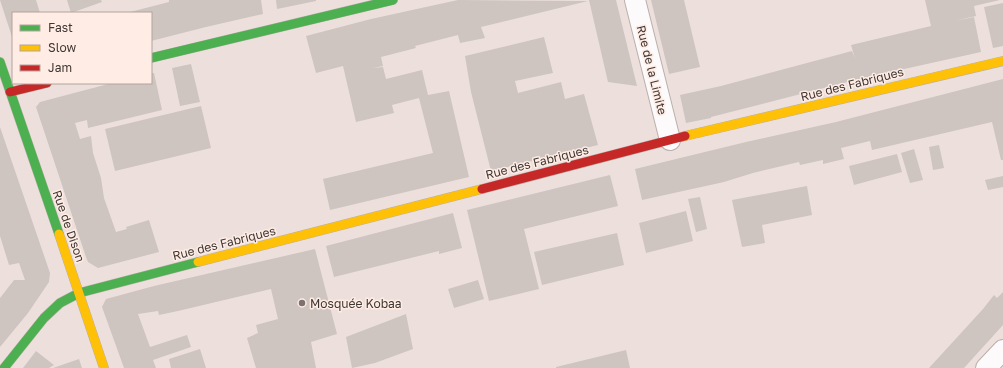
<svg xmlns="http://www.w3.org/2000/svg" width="1003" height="368" viewBox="0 0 1003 368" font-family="'Golos Text',sans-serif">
<rect width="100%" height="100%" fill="#ede0dc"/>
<path fill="#cec4c0" d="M0,0H36L40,13H13V40Z
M67,0H101L102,2L71,13Z
M169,0H261L263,14L206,27L151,41V13L130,12L169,2Z
M276,0H316V1L277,9Z
M458,0L588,1L481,27L485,38L460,43L458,35L415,46L416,48L381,57L383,66L373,68L383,67L386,79L422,70L428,95L449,91L469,177L330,210L323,179L433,153L419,98L392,105L394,113L356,122L343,66L316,73L306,36L371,19Z
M589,0H616L637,86L608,82Z
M651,0H684L700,67L669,74Z
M925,0H1000L974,6L976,16L954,21L974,17L981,52L859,79L711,117V118L686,123L680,95L721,86L852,51L855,58L851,45L931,26Z
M1003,3V46L993,48L984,7Z
M544,37L553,73L515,81L518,93L561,82L565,99L584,94L598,145L491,171L471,92L465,56Z
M191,64L200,102L180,106L172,68Z
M151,73H154L162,110L88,128L87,120L75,123L80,139L91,136L93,153L101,178L104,198L116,232L127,229L126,227L149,220L159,252L98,268L88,262L86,257L36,107L40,102L112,83H151Z
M1003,79V160H1001L992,122L872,150L870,141L841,148L844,159L823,164V160L800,165L799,162L753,173L724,182L642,200L635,169L746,142L836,122Z
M201,106L211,148L115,171L105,129Z
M0,127L50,273L49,282L28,313L0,347V298L14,280H25L19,263L9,265L0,236Z
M939,145L944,168L933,170L929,147Z
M914,149L923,180L910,183L901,153Z
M897,154L902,172L854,185L849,166Z
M610,175L618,206L524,229L539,289L489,301L467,210Z
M1003,176V187L988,190L985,180Z
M807,186L812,215L762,225L765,243L742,247L732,200Z
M700,197L707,229L696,232L688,199Z
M686,211L693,241L646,253L639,223Z
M453,213L462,248L439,254V251L334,277L326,246Z
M617,233L624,265L542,285L534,252Z
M315,249L337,334L311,342L316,368H256L247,338L258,333L256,325L278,319L271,289L178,311L159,315L158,311L138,314L150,347L187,335L191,347L153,360L156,368H124L102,307L106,299L154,286Z
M478,280L484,299L454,308L448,289Z
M1003,292V325L964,368H929L983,309L994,295L997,298Z
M406,314L413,349L375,363L352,368L346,337Z
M200,349L206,368H171L169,359Z
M626,350L630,368H556V367Z
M36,351L54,365L49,368H23Z
M79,359L82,368H53Z"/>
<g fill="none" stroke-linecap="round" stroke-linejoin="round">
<g stroke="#bab0ad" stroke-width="22">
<path id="street" d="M635,0L670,140
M986,368L1003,350"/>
</g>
<g stroke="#bab0ad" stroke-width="10">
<path id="fast" d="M151,58L393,0
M0,62L59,234
M4,368L44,318L60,303L79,293L198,262"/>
</g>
<g stroke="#bab0ad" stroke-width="10">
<path id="slow" d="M685,136L1003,61
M59,234L104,368
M198,262L482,189"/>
</g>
<g stroke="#bab0ad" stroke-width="10">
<path id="jam" d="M10,92L47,83
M482,189L685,136"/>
</g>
<use href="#street" stroke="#fcfafa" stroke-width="20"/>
<use href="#fast" stroke="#4caf50" stroke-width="9"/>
<use href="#slow" stroke="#ffc107" stroke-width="9"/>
<use href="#jam" stroke="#c62828" stroke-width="9"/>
</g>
<circle fill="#7c726e" stroke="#feece5" stroke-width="1.5" cx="302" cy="303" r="4"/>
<g text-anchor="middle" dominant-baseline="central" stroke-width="3" stroke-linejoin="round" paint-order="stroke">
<g font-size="12" fill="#3f3733" stroke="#feece5">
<text transform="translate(652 70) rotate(76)">Rue de la Limite</text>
<text transform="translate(852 84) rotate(-14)">Rue des Fabriques</text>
<text transform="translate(537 162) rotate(-14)">Rue des Fabriques</text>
<text transform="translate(69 226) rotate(71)">Rue de Dison</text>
<text transform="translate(224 243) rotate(-14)">Rue des Fabriques</text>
</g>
<g font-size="12" fill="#3f3733" stroke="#feece5" text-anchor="start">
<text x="310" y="303">Mosquée Kobaa</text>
</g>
</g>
<rect x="12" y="12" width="140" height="72" fill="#feece5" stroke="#b2a49e"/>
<rect x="20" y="25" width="20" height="6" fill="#4caf50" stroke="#b2a49e"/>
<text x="48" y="32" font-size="12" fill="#3f3733">Fast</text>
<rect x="20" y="45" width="20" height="6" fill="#ffc107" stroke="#b2a49e"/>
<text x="48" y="52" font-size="12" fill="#3f3733">Slow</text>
<rect x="20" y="65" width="20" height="6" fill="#c62828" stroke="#b2a49e"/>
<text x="48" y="72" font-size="12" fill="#3f3733">Jam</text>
</svg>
